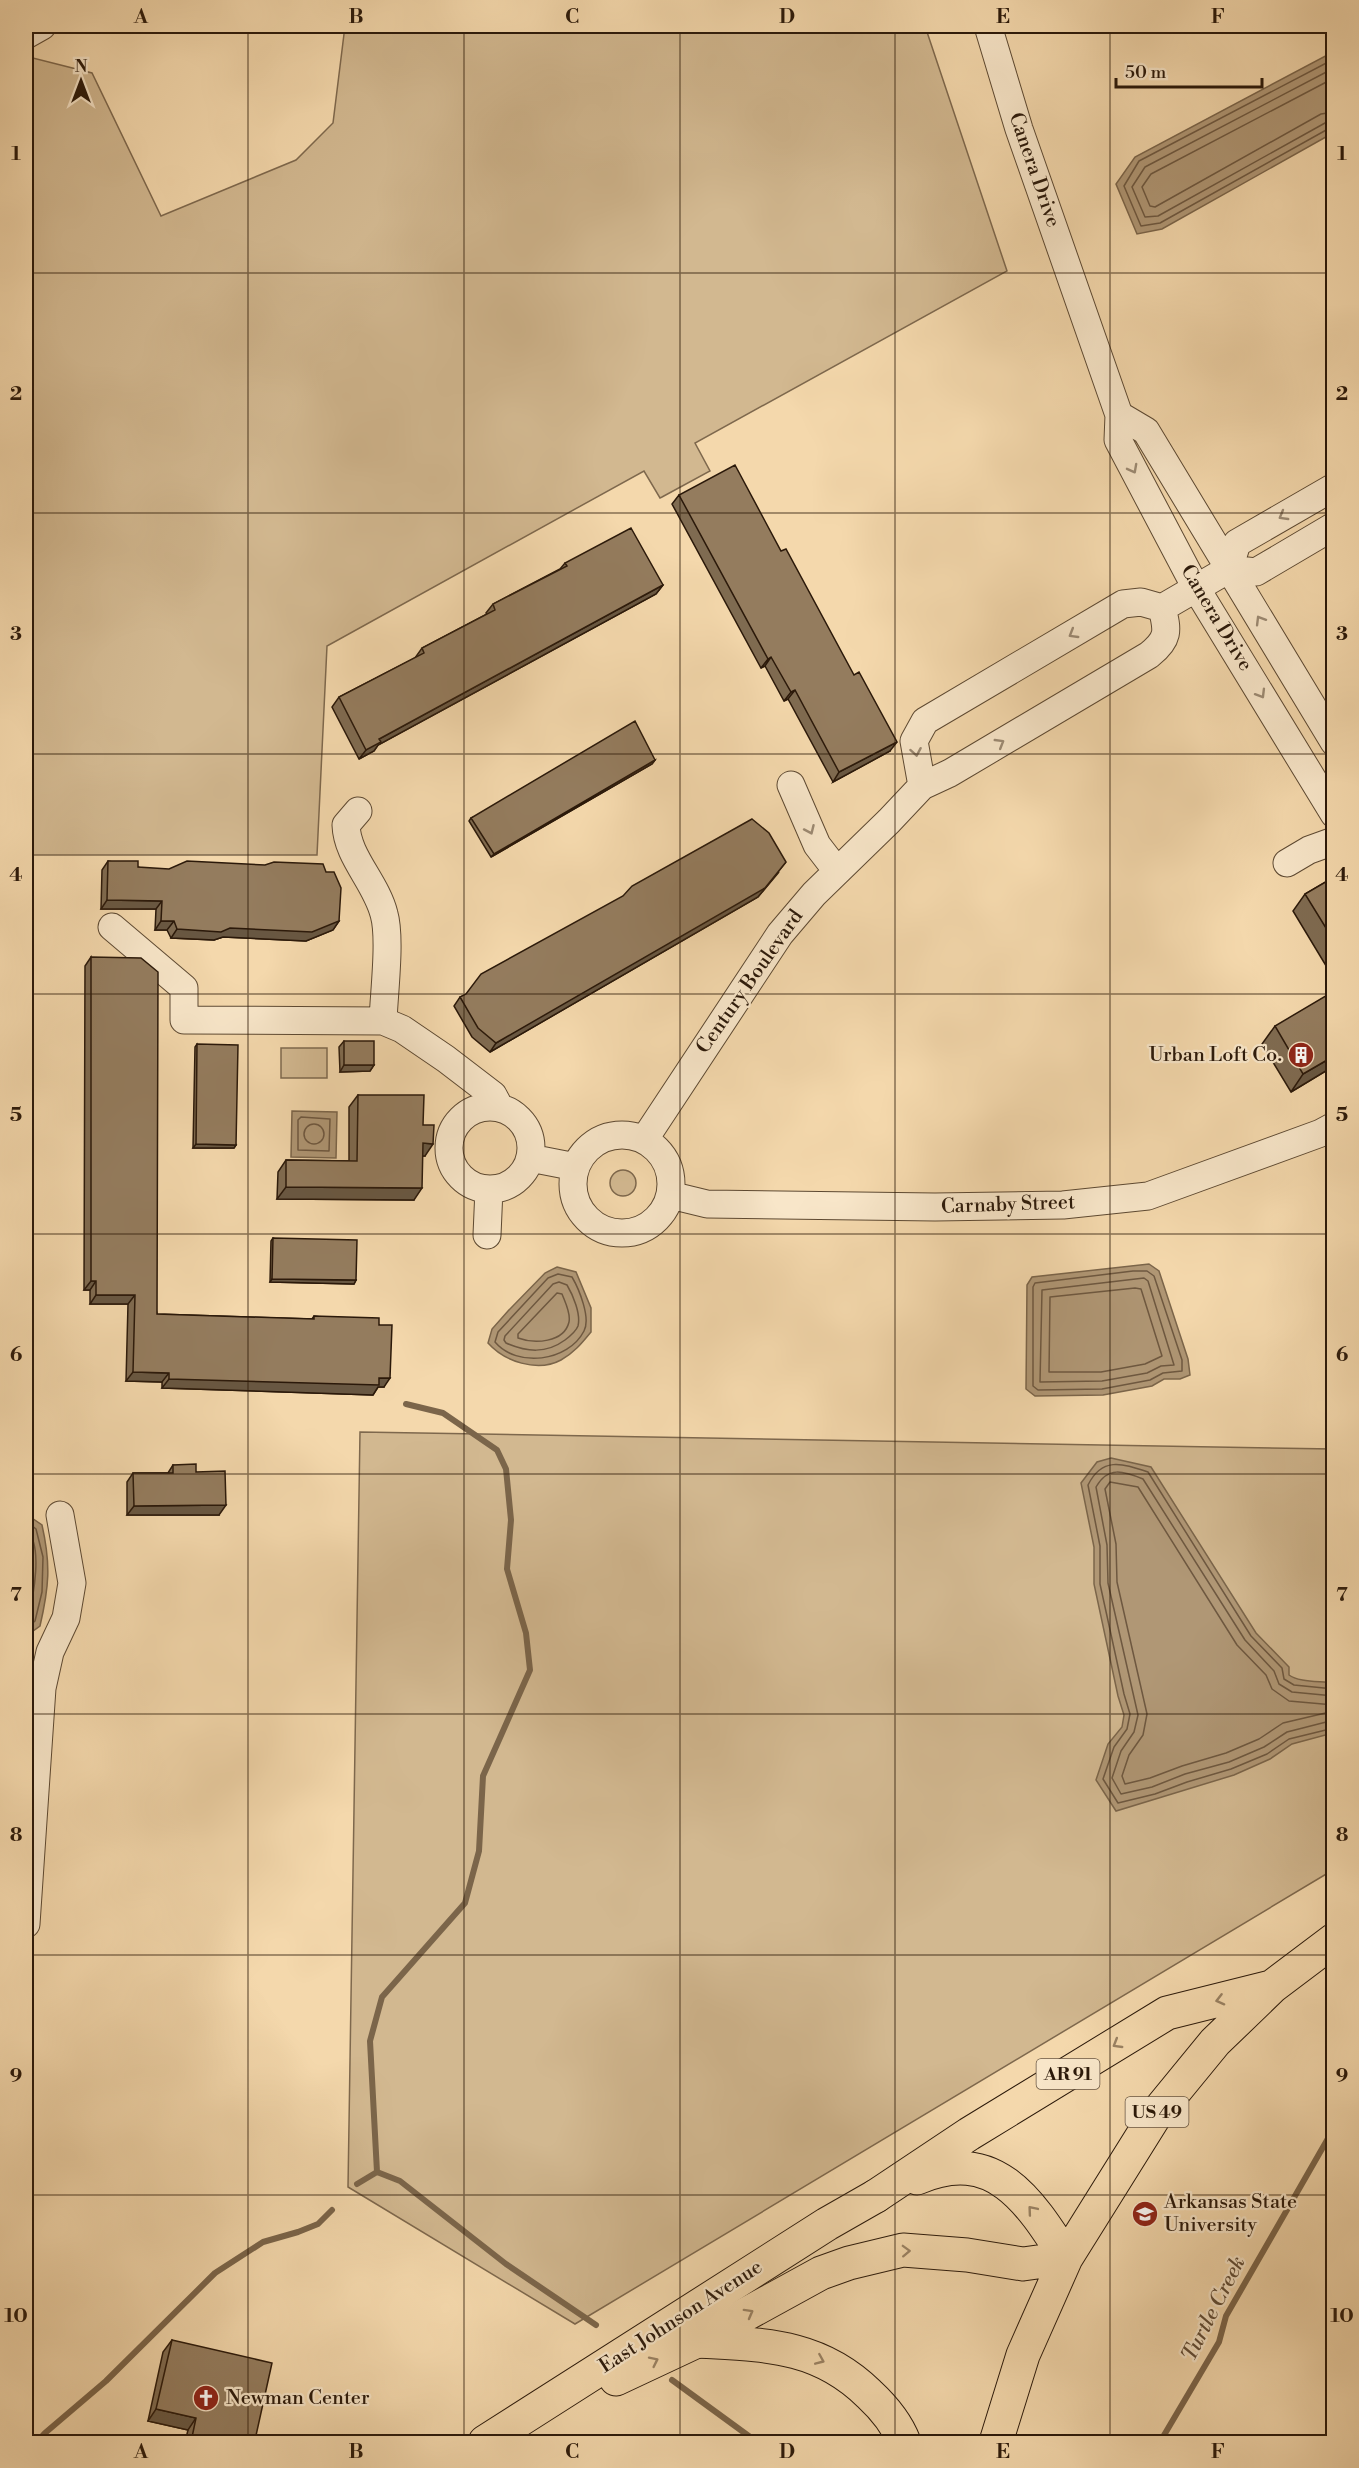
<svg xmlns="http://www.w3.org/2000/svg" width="1359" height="2468" viewBox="0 0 1359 2468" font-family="'Libre Bodoni',serif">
<rect width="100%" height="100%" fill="#f4d8ac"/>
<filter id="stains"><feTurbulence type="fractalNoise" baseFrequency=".00333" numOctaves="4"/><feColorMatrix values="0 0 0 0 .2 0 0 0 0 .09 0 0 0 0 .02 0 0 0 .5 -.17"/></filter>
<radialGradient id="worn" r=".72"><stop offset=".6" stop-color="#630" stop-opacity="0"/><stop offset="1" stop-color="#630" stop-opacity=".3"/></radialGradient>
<path fill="#d2b890" stroke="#7e684d" stroke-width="1.5" d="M345,26H925L1007,271L695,443L710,471L662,497L660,498L644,471L327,646L317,855H26V62L33,58L92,73L161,216L296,160L333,123Z
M281,1048H327V1078H281Z
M610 1183a13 13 0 1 1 26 0a13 13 0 1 1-26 0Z
M360,1432L1333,1449V1870L575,2324L348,2187Z"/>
<path fill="#b09775" stroke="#7b654a" stroke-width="1.5" d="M1333,52V133L1162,229L1137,234L1116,184L1135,157Z
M292,1111L337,1112L336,1158L291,1157Z
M1149,1264L1159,1271L1188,1359L1190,1375L1180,1379H1164L1152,1386L1103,1395L1035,1396L1026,1389L1027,1285L1032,1277Z
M557,1267L576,1272L591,1308V1332C582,1343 574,1353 561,1360C537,1373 504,1361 488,1343L492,1329L508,1311L545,1273Z
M1111,1458L1151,1467L1256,1633L1289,1667V1675C1298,1682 1320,1681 1333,1683V1733L1292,1744L1270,1759L1234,1775L1116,1811L1096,1780L1108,1744L1122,1727L1124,1715L1118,1696L1094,1584V1547L1081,1483L1097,1462Z
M26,1514L42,1525C51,1565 49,1587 40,1626L26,1636Z"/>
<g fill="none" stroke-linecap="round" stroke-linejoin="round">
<path stroke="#6e5840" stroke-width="1.5" d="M1334,59L1139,161L1124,186L1141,226L1160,223L1328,129L1334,128
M1334,68L1145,167L1132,187L1145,217L1158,216L1325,123L1334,121
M1334,78L1151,174L1142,187L1150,206L1155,207L1321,114L1334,112
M301,1117L330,1119L329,1151L298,1150V1120Z
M304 1134a10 10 0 1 1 20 0a10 10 0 1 1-20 0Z
M1133,1271H1147L1154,1276L1182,1360V1371L1163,1373L1150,1380L1102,1389L1038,1390L1033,1386V1287L1035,1283Z
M558,1274L572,1277C579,1289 591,1318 584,1331C568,1362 517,1368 495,1342L498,1332L548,1278Z
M1144,1278L1148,1281L1174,1365L1161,1366L1147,1373L1102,1381L1040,1382L1042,1290Z
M559,1282L567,1285C573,1295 581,1314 578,1326C576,1331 569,1337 565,1340C546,1354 527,1352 506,1343L504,1340L505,1336L553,1284Z
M1135,1288L1141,1289L1162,1356L1145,1364L1101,1372H1049L1050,1297Z
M557,1293L562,1294C565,1302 571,1313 569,1322C564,1343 534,1344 518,1338V1334Z
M26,1521L36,1529L43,1557L42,1592L35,1621L26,1629
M26,1530C44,1544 33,1598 28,1617L26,1620
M1334,1689L1294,1685L1284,1679L1282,1668L1251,1636L1148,1472C1121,1463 1102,1457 1088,1485L1100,1546V1584L1124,1694L1130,1714L1127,1729L1114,1747L1103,1779L1118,1803L1155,1794L1187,1782L1231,1769L1267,1754L1289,1739L1334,1728
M1334,1696L1292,1692L1279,1684L1274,1671L1245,1640L1143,1479C1123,1471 1108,1466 1096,1487L1107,1545L1108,1583L1138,1715L1134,1732L1121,1751L1112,1778L1121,1794L1152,1787L1185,1774L1229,1762L1264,1747L1287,1732L1334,1720
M1334,1705L1289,1701L1272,1689L1266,1675L1237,1645L1138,1487L1110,1482L1105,1489L1116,1544L1117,1582L1147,1714L1143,1735L1129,1755L1122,1776L1125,1784L1150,1778L1182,1766L1226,1753L1259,1739L1283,1723L1334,1711"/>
<path stroke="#7b654a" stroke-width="6" d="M406,1404L443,1413L497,1450L506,1469L511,1520L507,1569L526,1633L530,1670L483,1776L479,1851L465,1903L382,1997L370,2041L377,2172L400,2181L506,2264L596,2325
M357,2184L377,2172
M672,2380L757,2442
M37,2442L45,2433L106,2381L215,2273L263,2242L298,2232L318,2224L332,2210
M1160,2442L1219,2342L1226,2316L1334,2128"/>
<g stroke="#5d4932" stroke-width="29">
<path id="minor" d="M988,26L1019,129L1119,415L1118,440L1196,588L1334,814
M26,35L42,26
M1119,415L1146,431L1334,742
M1229,569L1237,543L1334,487
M791,785L817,845L837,871
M922,786L914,741L925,721L1123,604L1141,602L1162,608L1229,569L1256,572L1334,526
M358,811L346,825C347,857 376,882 384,914C391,938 384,993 383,1021
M1287,863L1309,850L1334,841
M112,927L184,988V1020L383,1021L402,1029L446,1059L493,1095L500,1108
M449 1148a41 41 0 1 1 82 0a41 41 0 1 1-82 0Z
M573 1184a49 49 0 1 1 98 0a49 49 0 1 1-98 0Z
M644,1140L780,934L814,894L889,821L922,786L950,773L1149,655C1169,639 1168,631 1162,608
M530,1158L576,1167
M670,1195L707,1204L935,1207L1063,1205L1148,1196L1321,1133L1334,1126
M487,1235L489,1189
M26,1924L42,1688L50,1652L66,1618L72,1583L60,1515"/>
</g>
<g stroke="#2b190a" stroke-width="35">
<path id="major" d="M616,2379L697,2341
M485,2442L827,2224L876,2196"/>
</g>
<g stroke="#2b190a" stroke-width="35">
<path id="highway" d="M917,2178C994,2145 1029,2200 1066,2258
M876,2196L969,2134L1167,2013L1271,1987
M697,2341L821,2273L849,2263L903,2250L967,2255L1023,2264L1066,2258
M697,2341C764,2345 818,2344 869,2394C883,2407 897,2424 904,2442
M996,2442L1023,2355L1066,2258L1156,2114L1215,2042L1273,1986L1334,1940"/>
</g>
<use href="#minor" stroke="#f8e6c9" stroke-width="27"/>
<use href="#major" stroke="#f4d8ac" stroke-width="33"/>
<use href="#highway" stroke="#f4d8ac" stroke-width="33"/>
</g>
<path fill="#7f6b51" stroke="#2b190a" stroke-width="1.5" d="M679,495L890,751L833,782L788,699L784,701L765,666L761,668L672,504Z
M565,563L663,585L656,594L378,745L374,751L359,759L332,707L339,697L415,658L422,648L487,614L486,613L493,604L560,569Z
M655,760L652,764L491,857L469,821L471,818Z
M108,861L138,867L339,921L333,930L306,941L223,937L214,940L171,938L167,930H155L156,909H101L102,870Z
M779,872L758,897L490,1052L472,1037L454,1006L460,997Z
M1334,877V979L1293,911L1305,894Z
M91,957L157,1314L312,1319L314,1316L379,1325L384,1387H378L373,1395L162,1388V1382L126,1381L128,1304H90V1290H84L85,966Z
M1275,1026L1334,1066L1291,1092L1262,1044Z
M344,1041L374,1065L370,1071L340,1072L339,1047Z
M197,1044L236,1145L234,1148H193L195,1047Z
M358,1095L423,1125L425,1156H422L414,1200L277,1199L278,1172L286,1160L349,1161V1107Z
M273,1238L356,1280L354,1284L270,1282L271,1241Z
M173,1465L196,1472L219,1515H127V1482L133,1473H168Z
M172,2340L255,2440L256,2442H185L188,2430L148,2421L163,2352Z"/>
<path fill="#685742" stroke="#2b190a" stroke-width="1.5" d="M663,585L656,594L378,745L374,751L359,759L366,750L379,739Z
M771,657L765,666L761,668L768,659Z
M795,690L788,699L784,701L791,692Z
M897,742L890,751L833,782L839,772Z
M655,760L652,764L491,857L494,854Z
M786,862L758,897L490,1052L496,1043Z
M107,900L162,901L156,909H101Z
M161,921H174L167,930H155Z
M339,921L333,930L306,941L223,937L214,940L171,938L177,929Z
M1334,1056V1066L1291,1092L1303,1074Z
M344,1065H374L370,1071L340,1072Z
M423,1143L433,1144L425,1156H414Z
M196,1144L236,1145L234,1148H193Z
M286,1187L422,1188L414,1200L277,1199Z
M272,1279L356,1280L354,1284L270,1282Z
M91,1281H96L90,1290H84Z
M96,1295H135L128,1304H90Z
M133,1372L169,1373L162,1382L126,1381Z
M390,1378L384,1387H378L373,1395L162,1388L169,1379Z
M226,1505L219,1515H127L134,1506Z
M156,2409L196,2418L188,2430L148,2421Z"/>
<path fill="#947c5e" stroke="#2b190a" stroke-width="1.5" d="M735,465L781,551L786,549L854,675L859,672L897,742L839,772L795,690L791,692L771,657L768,659L679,495Z
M631,528L663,585L379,739L381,742L366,750L339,697L424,653L422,648L495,610L493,604L567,566L565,563Z
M635,721L655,760L494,854L471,818Z
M752,819L769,833L786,862L765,888L496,1043L478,1028L460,997L466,994L481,974L623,896L632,886Z
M108,861H138V867L169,869L187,861L265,865L274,862L323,864L326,872H334L341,888L339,921L312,932L230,928L221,932L177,929L174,921H161L162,901L107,900Z
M1334,877V941L1305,894Z
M91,957L141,958L158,972L157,1314L314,1319V1316L379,1318V1325H392L390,1378H379V1385L169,1379V1373L133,1372L135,1295H96V1281H91Z
M1334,991V1056L1303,1074L1275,1026Z
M344,1041H374V1065H344Z
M197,1044L238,1045L236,1145L196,1144Z
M358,1095H424L423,1125H434L433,1144L423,1143L422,1188L286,1187V1160L357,1161Z
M273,1238L357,1240L356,1280L272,1279Z
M196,1464V1472L225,1471L226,1505L134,1506L133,1473H173V1465Z
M172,2340L272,2363L255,2440L256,2442H191L196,2418L156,2409Z"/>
<defs><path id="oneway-chevron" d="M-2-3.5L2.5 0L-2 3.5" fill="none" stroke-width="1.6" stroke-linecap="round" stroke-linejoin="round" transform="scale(1.5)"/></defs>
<g stroke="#9c8a73">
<use href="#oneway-chevron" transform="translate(1133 469) rotate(62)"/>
<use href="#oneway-chevron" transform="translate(1283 516) rotate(150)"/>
<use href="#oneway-chevron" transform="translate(1260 620) rotate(-121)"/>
<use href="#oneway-chevron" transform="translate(1073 634) rotate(149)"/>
<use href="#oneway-chevron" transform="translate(1261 694) rotate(59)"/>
<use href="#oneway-chevron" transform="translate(1000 743) rotate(-31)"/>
<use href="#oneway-chevron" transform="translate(916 752) rotate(80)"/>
<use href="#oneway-chevron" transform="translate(810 830) rotate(66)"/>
</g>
<g stroke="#9a8263">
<use href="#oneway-chevron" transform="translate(1220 2000) rotate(166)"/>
<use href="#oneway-chevron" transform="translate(1117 2044) rotate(149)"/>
<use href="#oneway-chevron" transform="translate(1032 2210) rotate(-130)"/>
<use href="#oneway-chevron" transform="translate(906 2251) rotate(-2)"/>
<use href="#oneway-chevron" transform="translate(749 2313) rotate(-29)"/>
<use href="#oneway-chevron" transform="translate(820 2360) rotate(23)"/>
<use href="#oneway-chevron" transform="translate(654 2361) rotate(-26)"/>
</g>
<path fill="none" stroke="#2b190a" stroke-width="1.5" stroke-opacity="0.55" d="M248,26V2442M464,26V2442M680,26V2442M895,26V2442M1110,26V2442M26,273H1334M26,513H1334M26,754H1334M26,994H1334M26,1234H1334M26,1474H1334M26,1714H1334M26,1955H1334M26,2195H1334"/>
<defs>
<g id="building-disc" transform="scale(1.35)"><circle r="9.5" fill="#8f2418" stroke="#f8e6c9"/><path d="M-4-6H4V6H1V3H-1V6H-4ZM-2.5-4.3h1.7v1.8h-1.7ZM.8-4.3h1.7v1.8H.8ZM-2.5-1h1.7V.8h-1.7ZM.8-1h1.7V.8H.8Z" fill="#fff"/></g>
<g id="university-disc" transform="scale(1.35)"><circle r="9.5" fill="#8f2418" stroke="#f8e6c9"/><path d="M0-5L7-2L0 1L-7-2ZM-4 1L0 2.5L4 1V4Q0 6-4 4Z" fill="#fff"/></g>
<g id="church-disc" transform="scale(1.35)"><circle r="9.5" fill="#8f2418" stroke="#f8e6c9"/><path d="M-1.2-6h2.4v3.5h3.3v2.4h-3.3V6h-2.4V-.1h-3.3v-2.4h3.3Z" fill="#fff"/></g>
</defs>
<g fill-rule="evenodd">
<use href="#building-disc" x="1301" y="1055"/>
<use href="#university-disc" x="1145" y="2214"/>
<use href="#church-disc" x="206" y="2398"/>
</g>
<g text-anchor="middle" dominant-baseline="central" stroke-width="4.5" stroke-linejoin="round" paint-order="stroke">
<g fill="#f8e6c9" stroke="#685643" stroke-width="1.5">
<rect x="1036.5" y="2059" width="63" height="30" rx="4.5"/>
<rect x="1125.5" y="2097" width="63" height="30" rx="4.5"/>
</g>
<g font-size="18" font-weight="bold" fill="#2b190a">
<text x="1068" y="2074">AR 91</text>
<text x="1157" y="2112">US 49</text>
</g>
<g font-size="20" fill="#2b190a" stroke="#f8e6c9">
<text transform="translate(1034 170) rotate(71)">Canera Drive</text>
<text transform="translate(1216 618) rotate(59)">Canera Drive</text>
<text transform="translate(750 982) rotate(-55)">Century Boulevard</text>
<text transform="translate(1008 1205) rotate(-2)">Carnaby Street</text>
<text transform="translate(681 2317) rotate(-33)">East Johnson Avenue</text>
</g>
<g font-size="20" fill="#2b190a" stroke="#f8e6c9" text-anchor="start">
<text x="1282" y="1055" text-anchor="end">Urban Loft Co.</text>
<text x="1164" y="2202">Arkansas State<tspan x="1164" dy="23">University</tspan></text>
<text x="226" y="2398">Newman Center</text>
</g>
<g font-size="21" font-style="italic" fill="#604b35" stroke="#f8e6c9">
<text transform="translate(1214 2309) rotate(-63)">Turtle Creek</text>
</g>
</g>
<rect width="1359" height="2468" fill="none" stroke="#f4d8ac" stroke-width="66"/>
<g transform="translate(81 81)" stroke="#f8e6c9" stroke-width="4.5" paint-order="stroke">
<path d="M0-4.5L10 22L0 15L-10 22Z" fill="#2b190a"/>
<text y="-9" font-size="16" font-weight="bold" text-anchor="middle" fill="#2b190a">N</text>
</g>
<path d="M1116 78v9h146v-9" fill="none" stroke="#2b190a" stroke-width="3"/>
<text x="1125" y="78" font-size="18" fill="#2b190a" stroke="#f8e6c9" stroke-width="4.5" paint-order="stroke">50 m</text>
<rect x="33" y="33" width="1293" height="2402" fill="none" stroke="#2b190a" stroke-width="2"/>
<g font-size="20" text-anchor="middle" font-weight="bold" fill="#2b190a">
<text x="141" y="23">A</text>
<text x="356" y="23">B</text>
<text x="572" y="23">C</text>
<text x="787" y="23">D</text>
<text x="1003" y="23">E</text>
<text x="1218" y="23">F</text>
<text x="16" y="160">1</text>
<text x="1342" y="160">1</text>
<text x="16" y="400">2</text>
<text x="1342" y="400">2</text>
<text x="16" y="640">3</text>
<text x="1342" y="640">3</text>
<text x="16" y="881">4</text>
<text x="1342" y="881">4</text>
<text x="16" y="1121">5</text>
<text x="1342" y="1121">5</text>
<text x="16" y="1361">6</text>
<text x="1342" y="1361">6</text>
<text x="16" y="1601">7</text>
<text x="1342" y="1601">7</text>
<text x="16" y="1841">8</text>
<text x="1342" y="1841">8</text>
<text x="16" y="2082">9</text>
<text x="1342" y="2082">9</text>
<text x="16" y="2322">10</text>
<text x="1342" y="2322">10</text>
<text x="141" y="2458">A</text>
<text x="356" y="2458">B</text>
<text x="572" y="2458">C</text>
<text x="787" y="2458">D</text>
<text x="1003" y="2458">E</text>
<text x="1218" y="2458">F</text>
</g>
<rect width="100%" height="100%" filter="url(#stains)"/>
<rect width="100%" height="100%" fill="url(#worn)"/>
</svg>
